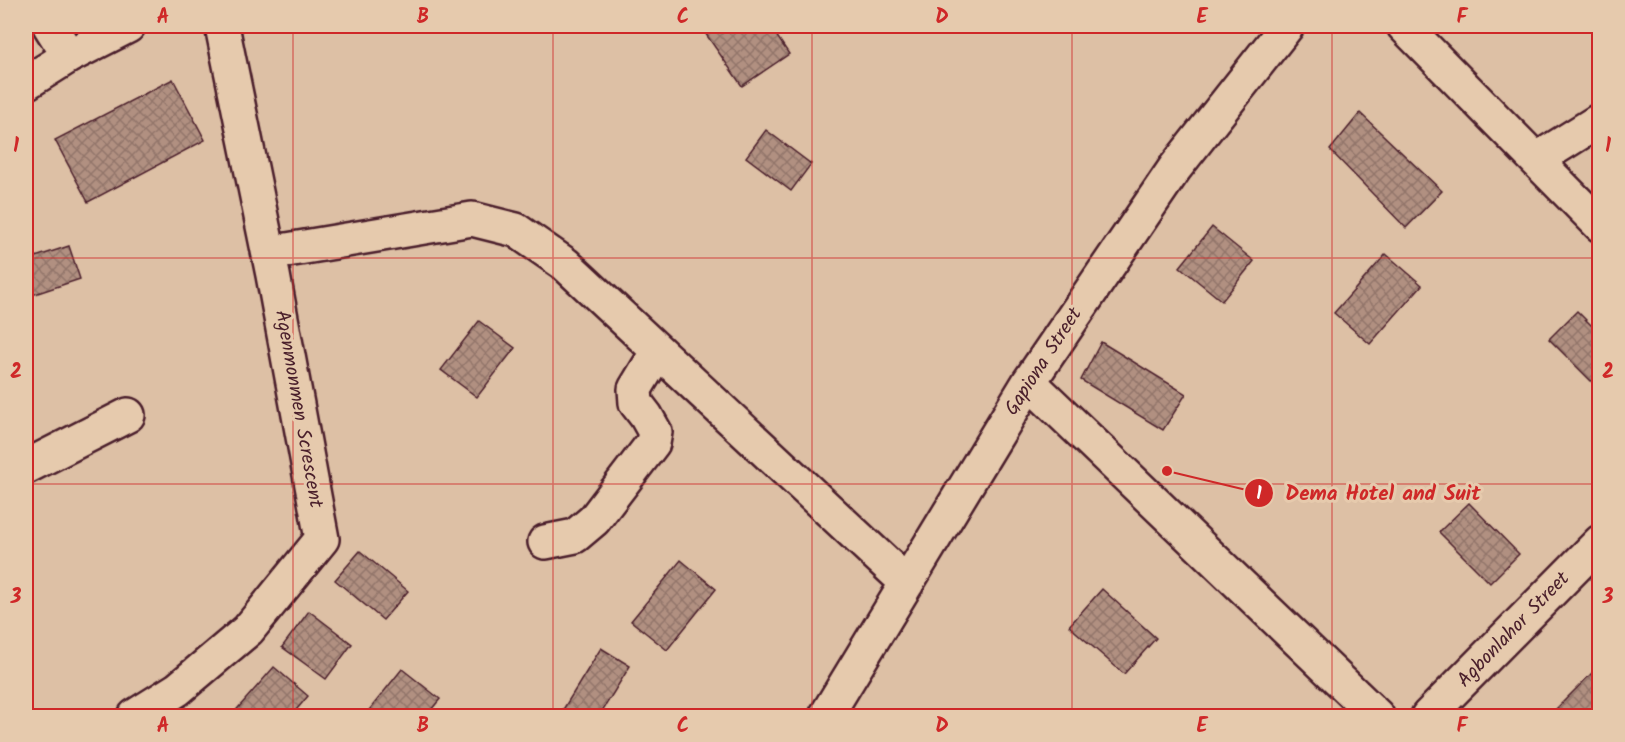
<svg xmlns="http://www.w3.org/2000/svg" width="1625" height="742" viewBox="0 0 1625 742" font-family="Kalam,sans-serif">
<defs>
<pattern id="building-cross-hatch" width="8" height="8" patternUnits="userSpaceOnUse" patternTransform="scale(1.5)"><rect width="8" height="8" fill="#b19081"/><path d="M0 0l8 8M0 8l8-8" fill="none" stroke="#92756a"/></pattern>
</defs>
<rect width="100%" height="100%" fill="#ddc0a5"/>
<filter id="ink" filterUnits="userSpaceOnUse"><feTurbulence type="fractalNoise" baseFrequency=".0167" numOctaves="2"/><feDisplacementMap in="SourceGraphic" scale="12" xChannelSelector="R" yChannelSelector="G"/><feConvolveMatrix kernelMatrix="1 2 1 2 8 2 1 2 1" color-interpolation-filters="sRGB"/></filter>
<g filter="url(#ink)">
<path fill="url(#building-cross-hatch)" stroke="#4a1f2b" stroke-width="1.5" d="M709,26H770L789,54L742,86L703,30Z
M173,79L205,140L88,202L55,140Z
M1360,113L1442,191L1406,228L1330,150Z
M766,130L811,164L791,191L746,157Z
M1212,227L1254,261L1222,301L1180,267Z
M69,246L80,279L26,297V260Z
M1386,254L1422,285L1370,344L1334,313Z
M1577,311L1600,334V390L1549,339Z
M479,321L515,348L477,397L441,370Z
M1101,342L1186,394L1163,430L1081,380Z
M1469,503L1519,554L1490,583L1439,532Z
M360,551L408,591L383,620L335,580Z
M681,560L716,589L667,650L631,621Z
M1102,589L1156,638L1124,674L1069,626Z
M309,611L352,644L326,679L282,647Z
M601,648L630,666L599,716H559Z
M1600,665V716H1563L1556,709Z
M274,667L308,696L291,716H231Z
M402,669L440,699L426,716H368L366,714Z"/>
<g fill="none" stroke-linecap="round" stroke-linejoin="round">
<g stroke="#4a1f2b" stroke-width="38">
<path id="minor" d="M50,26L69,56
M1404,26L1600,225
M26,83L69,56L128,26
M1536,160L1600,120
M269,253L472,219L516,230L565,264L907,583
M1029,382L1377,716
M26,467L128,415
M545,542L575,536L594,520L653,443L655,432L646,416L636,403L635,389L658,351
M135,716L178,689L248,630L322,539L273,275L222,26
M826,716L1029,382L1175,168L1287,26
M1428,716L1600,542"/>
</g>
<use href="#minor" stroke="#e6caad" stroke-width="33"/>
</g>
</g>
<path fill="none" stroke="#cf2828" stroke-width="1.5" stroke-opacity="0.55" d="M293,26V716M553,26V716M812,26V716M1072,26V716M1332,26V716M26,258H1600M26,484H1600"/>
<g text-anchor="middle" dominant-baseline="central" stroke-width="6" stroke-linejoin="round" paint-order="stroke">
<g font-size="20" fill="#4a1f2b" stroke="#e6caad">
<text transform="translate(1044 362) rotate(-57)">Gapiona Street</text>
<text transform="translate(298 409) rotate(80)">Agenmonmen Screscent</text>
<text transform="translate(1514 630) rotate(-46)">Agbonlahor Street</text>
</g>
</g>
<path fill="none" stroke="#cf2828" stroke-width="2" d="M1167 471L1259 493"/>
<g fill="#cf2828" stroke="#e6caad" stroke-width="2">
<circle cx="1167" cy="471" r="6"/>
<circle cx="1259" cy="493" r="15"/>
</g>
<g font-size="18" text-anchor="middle" font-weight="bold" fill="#fff">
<text x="1259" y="499">1</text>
</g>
<g font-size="21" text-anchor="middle" font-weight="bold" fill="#cf2828" stroke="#e6caad" stroke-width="6" stroke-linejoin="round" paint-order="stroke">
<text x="1383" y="500">Dema Hotel and Suit</text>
</g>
<rect width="1625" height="742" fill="none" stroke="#e6caad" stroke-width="66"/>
<rect x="33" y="33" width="1559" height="676" fill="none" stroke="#cf2828" stroke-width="2"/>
<g font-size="20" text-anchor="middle" font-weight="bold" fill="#cf2828">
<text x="163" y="23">A</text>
<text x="423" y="23">B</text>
<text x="683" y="23">C</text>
<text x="942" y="23">D</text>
<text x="1202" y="23">E</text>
<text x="1462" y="23">F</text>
<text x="16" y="152">1</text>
<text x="1608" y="152">1</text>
<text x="16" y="378">2</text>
<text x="1608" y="378">2</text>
<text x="16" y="603">3</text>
<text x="1608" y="603">3</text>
<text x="163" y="732">A</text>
<text x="423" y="732">B</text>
<text x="683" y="732">C</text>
<text x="942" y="732">D</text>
<text x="1202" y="732">E</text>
<text x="1462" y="732">F</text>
</g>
</svg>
